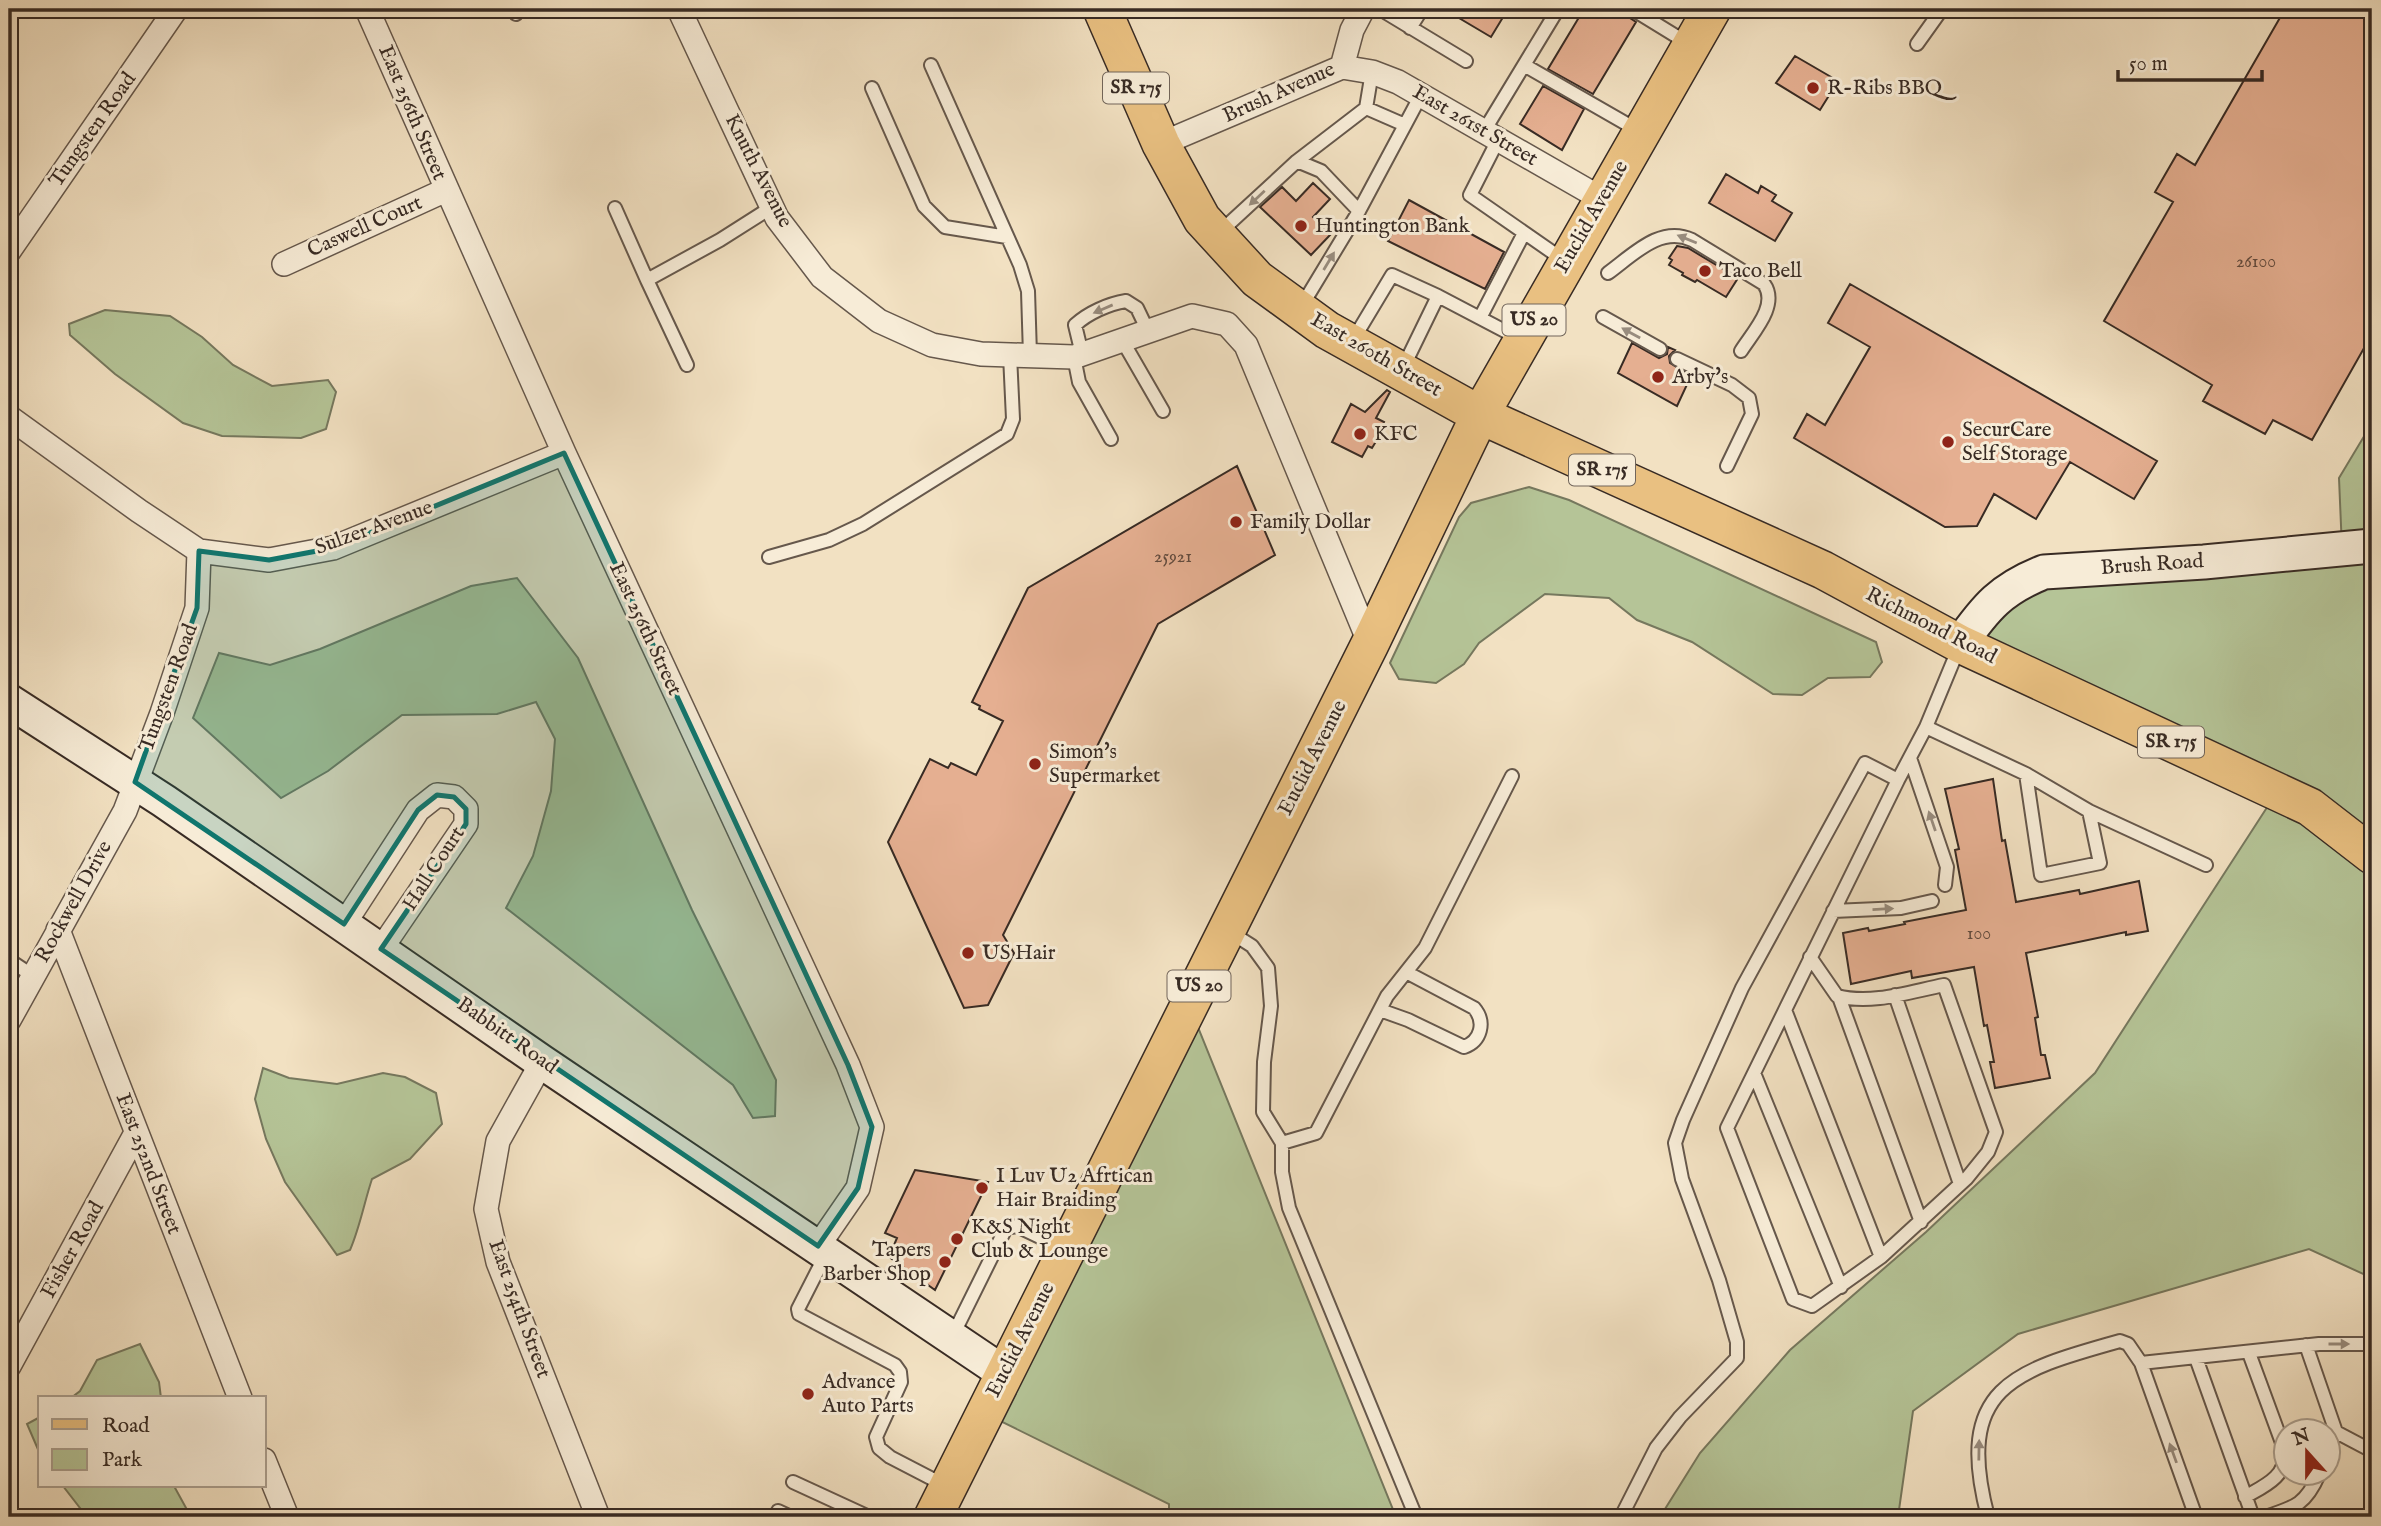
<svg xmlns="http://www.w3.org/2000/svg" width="2381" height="1526" viewBox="0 0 2381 1526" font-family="'IM FELL English',serif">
<rect width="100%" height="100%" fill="#f2e1c2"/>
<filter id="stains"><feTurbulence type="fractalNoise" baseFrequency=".00286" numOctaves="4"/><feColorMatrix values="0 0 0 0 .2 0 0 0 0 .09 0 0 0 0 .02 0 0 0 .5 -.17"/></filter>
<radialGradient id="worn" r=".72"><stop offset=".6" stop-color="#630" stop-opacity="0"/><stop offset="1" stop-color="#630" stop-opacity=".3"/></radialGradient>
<path fill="#b5c497" stroke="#76785e" stroke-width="2" d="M105,310L170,316L202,337L233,365L272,386L328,380L336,392L326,429L301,438L222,436L183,423L115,374L70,335L69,324Z
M2372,423V1278L2309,1249L2018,1334L1913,1411L1898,1517H1660L1700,1453L1790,1350L1926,1232L2095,1073L2277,792L1960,644L2020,581L2342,549L2339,478Z
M1529,487L1569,500L1876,642L1882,662L1870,677L1828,678L1802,695L1773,694L1692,642L1637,620L1609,598L1545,594L1479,643L1464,664L1436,683L1399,679L1390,663L1459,517L1471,503Z
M517,578L578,658L692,910L776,1080L775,1116L753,1118L733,1085L506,908L533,856L551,791L555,739L536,702L497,714L402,715L328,771L281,798L193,718L219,653L270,665L320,649L471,586Z
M1189,1005L1396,1517H1169V1504L984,1413Z
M263,1068L289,1078L337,1084L383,1073L405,1077L436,1093L442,1124L410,1159L372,1179C364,1203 360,1227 350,1250L337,1255L285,1182L266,1139L255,1099Z
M140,1344L159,1382L161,1398H71L80,1391L97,1360Z
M40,1417V1454L27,1424Z
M63,1486H174L191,1517H87Z"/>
<path fill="#e5af91" stroke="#382b24" stroke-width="2" d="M1466,9H1508L1491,37L1459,18Z
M1584,9H1623L1627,16L1636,22L1593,94L1548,69Z
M2285,9H2372V334L2312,440L2273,420L2265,434L2203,401L2212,385L2104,321L2173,202L2155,192L2177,154L2195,165Z
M1795,56L1838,81L1820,110L1776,83Z
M1543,86L1584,109L1562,150L1520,124Z
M1726,174L1758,193L1761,186L1776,195L1772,201L1792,213L1775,241L1709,203Z
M1313,183L1330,199L1313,217L1331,234L1311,255L1260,207L1282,187L1296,201Z
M1409,200L1504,252L1485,289L1388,241Z
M1677,246L1688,248L1738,278L1726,297L1697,280L1695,282L1682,275L1683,273L1669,265L1672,260L1669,258Z
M1850,284L2157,461L2134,499L2070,462L2036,519L1994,494L1977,526L1945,527L1794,438L1807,414L1825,425L1870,347L1828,323Z
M1632,343L1659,358L1667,354L1668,347L1675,350L1669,356L1670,363L1691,376L1677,406L1618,373Z
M1387,390L1390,392L1376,418L1384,422L1378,434L1380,435L1372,448L1368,446L1362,457L1332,442L1351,404L1365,412Z
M1237,466L1275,555L1158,624L1003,935L1014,953L988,1005L964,1008L888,842L930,759L948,768L951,763L976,775L1003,721L979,709L980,706L972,702L1028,588Z
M1993,779L2002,841L2005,840L2016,902L2079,890L2080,894L2139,881L2148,931L2126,935V932L2026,953L2038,1017L2035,1018L2041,1055H2045L2050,1078L1995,1088L1990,1062H1994L1987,1025L1984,1026L1974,967L1912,978L1911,971L1851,984L1843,933L1868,928L1869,931L1905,924L1904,922L1966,910L1955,850L1959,849L1945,789Z
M915,1170L988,1182L935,1290L889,1257L897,1238L885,1233Z"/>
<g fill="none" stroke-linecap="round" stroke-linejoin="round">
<g stroke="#66584c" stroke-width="16">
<path id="lane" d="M514,9L516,14
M1380,9L1466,61
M1632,9L1689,44
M1410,28L1422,9
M1917,44L1942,9
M931,65L1020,265L1028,291L1030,355
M1524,65L1639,131
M872,88L924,206L945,227L1007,237
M1366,108L1372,72
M1405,125L1421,95
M1484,131L1558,9
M1498,140L1470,195L1565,261
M1297,161L1321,171L1359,211
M615,208L647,280L720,240L772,207
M1220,232L1297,161L1366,108L1405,125L1359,211L1301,307
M1608,273C1633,255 1660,225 1692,240L1764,284C1779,305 1753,332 1741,351
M647,280L687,365
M1603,317L1660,349
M1480,318L1524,233
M1122,340L1163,411
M1353,340L1392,275L1438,296
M1082,354L1075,325C1088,313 1108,304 1126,301L1137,308L1148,331
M1074,357L1079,382L1111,439
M1677,359L1732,385L1749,398L1752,414L1727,466
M1402,370L1438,296L1520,339
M769,557L829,540L863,524L1007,434L1013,419L1010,355
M1926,727L2026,774L2089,811L2206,865
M1910,758L1947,867L1945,885
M2026,774L2041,875L2100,863L2089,811
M1833,911L1901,908L1932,901
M1230,932L1252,946L1268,968L1271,1006L1264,1062L1263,1112L1282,1143V1172L1289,1208L1416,1517
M1810,957L1837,996C1872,1005 1909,992 1944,985L1996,1132L1988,1152L1967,1178L1881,1257L1812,1306L1793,1299L1727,1128L1898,780
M9,960L33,976
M1895,995L1960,1184
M1839,997L1921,1222
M1380,1010L1408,1020L1464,1047C1481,1041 1486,1022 1474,1008L1406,972
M1785,1010L1881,1257
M1754,1073L1841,1287
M1282,1143L1316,1133L1387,996L1425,948L1512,776
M825,1256L798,1309L799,1314L895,1365L900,1372L901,1382L876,1437L879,1448L890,1457L944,1485
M952,1337L1006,1228L1017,1226L1063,1248
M2306,1345L2336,1432L2328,1449
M2196,1358L2253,1517
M2141,1363L2319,1344H2372
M2336,1432L2372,1451
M793,1482L869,1517
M2245,1497C2264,1486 2287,1477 2285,1451L2249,1353
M778,1511L791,1517
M1621,1517L1656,1448L1680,1417L1737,1358V1342L1719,1280L1682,1179L1675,1143L1683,1120L1742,988L1865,763L1898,780L1926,727L1960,645
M1988,1517C1954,1388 2012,1371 2120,1341L2128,1344L2141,1363L2196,1517
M2265,1517C2296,1507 2306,1504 2319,1474"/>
</g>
<g stroke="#66584c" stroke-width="26">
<path id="street" d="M367,9L564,453L848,1065L872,1127L858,1188L818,1246
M679,9L777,218L822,277L879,321L932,345L981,354L1074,357L1192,316L1227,324L1246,345L1370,644
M1342,67L1372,72L1398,82L1602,199
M1161,144L1342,67L1352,30L1363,9
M9,251L176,9
M284,264L446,190
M9,417L139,511L199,551L269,560L333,548L564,453
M344,924L418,810L437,795L454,797L466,809V824L381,949
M58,930L240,1398
M9,1020L125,811L162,713L197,608L199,551
M542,1062L498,1141L486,1209L498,1262L598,1517
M9,1366L136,1133
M264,1460L287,1517"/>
</g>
<g stroke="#382b24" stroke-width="37">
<path id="secondary" d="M1960,644C1986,607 2001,589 2044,572L2204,562L2372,546
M9,701L164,801L542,1062L1004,1373"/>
</g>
<g stroke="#382b24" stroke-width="40">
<path id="primary" d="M1102,9L1161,144L1202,219L1257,279L1327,330L1480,415L1823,570L1960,644L2310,807L2372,855
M933,1517L1370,644L1480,415L1712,9"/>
</g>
<use href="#lane" stroke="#f7ecd7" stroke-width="12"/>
<use href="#street" stroke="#f7ecd7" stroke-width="23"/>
<use href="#secondary" stroke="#f7ecd7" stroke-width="33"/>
<use href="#primary" stroke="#e9c081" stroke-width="37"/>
</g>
<defs><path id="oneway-solid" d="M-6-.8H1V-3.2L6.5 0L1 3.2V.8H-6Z" transform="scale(1.75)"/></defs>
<g fill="#988c7e">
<use href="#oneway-solid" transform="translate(1257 198) rotate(137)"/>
<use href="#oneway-solid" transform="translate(1687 239) rotate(-158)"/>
<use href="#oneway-solid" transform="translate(1329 261) rotate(-59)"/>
<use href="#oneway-solid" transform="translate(1103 309) rotate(157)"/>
<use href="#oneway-solid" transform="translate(1631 333) rotate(-151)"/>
<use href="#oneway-solid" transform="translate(1932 821) rotate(-109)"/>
<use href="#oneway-solid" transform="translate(1883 909) rotate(-3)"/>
<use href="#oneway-solid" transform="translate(2339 1344)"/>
<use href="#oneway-solid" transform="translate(1979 1450) rotate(-89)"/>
<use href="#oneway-solid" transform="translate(2173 1453) rotate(-110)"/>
</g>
<path fill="#0f766e" fill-opacity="0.2" stroke="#0f766e" stroke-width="5" stroke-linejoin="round" d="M564,453L848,1065L872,1127L858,1188L818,1246L381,949L466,824V809L454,797L437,795L418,810L344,924L135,782L197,608L199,551L269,560L333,548Z"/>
<g fill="#8f2418" stroke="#f7ecd7" stroke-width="2.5">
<circle cx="1813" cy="88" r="7"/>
<circle cx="1301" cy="226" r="7"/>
<circle cx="1705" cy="271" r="7"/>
<circle cx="1658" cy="377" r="7"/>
<circle cx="1360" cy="434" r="7"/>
<circle cx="1948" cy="442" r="7"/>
<circle cx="1236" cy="522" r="7"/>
<circle cx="1035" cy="764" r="7"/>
<circle cx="968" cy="953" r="7"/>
<circle cx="982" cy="1188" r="7"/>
<circle cx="957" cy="1239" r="7"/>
<circle cx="945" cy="1262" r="7"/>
<circle cx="808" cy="1394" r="7"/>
</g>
<g text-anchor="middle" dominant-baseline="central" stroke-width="6" stroke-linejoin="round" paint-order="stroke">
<g font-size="18" fill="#634c3f">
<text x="2256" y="262">26100</text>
<text x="1173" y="557">25921</text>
<text x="1979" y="934">100</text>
</g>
<g fill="#f7ecd7" stroke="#71655a" stroke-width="2">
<rect x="1103" y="72.5" width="66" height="31" rx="5"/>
<rect x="1502.5" y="304.5" width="63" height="31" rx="5"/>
<rect x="1569" y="454.5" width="66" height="31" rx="5"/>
<rect x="2138" y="726.5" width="66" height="31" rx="5"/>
<rect x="1167.5" y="970.5" width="63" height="31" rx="5"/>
</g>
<g font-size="19" font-weight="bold" fill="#382b24">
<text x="1136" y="88">SR 175</text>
<text x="1534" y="320">US 20</text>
<text x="1602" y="470">SR 175</text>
<text x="2171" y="742">SR 175</text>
<text x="1199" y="986">US 20</text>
</g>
<g font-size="21" fill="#382b24" stroke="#f7ecd7" text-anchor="start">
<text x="1827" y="88">R-Ribs BBQ</text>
<text x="1315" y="226">Huntington Bank</text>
<text x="1719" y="271">Taco Bell</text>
<text x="1672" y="377">Arby's</text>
<text x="1962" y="430">SecurCare<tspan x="1962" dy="24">Self Storage</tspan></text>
<text x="1374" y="434">KFC</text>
<text x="1250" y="522">Family Dollar</text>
<text x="1049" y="752">Simon's<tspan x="1049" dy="24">Supermarket</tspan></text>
<text x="982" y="953">US Hair</text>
<text x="996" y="1176">I Luv U2 Afrtican<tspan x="996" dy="24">Hair Braiding</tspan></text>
<text x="971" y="1227">K&amp;S Night<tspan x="971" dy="24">Club &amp; Lounge</tspan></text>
<text x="931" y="1250" text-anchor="end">Tapers<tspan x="931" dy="24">Barber Shop</tspan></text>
<text x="822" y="1382">Advance<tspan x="822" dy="24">Auto Parts</tspan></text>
</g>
<g font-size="21" fill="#382b24" stroke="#f7ecd7">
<text transform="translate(1279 93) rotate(-24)">Brush Avenue</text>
<text transform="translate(412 113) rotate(67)">East 256th Street</text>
<text transform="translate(1475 126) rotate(30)">East 261st Street</text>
<text transform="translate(93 130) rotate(-55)">Tungsten Road</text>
<text transform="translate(758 171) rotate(63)">Knuth Avenue</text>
<text transform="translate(1592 217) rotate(-60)">Euclid Avenue</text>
<text transform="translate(365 227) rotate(-24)">Caswell Court</text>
<text transform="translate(1376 355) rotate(30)">East 260th Street</text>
<text transform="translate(374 528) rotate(-20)">Sulzer Avenue</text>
<text transform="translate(2152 565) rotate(-4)">Brush Road</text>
<text transform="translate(1931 626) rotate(27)">Richmond Road</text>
<text transform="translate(645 629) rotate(65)">East 256th Street</text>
<text transform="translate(169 688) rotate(-70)">Tungsten Road</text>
<text transform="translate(1313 758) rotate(-63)">Euclid Avenue</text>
<text transform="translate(434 869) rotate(-57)">Hall Court</text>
<text transform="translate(74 902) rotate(-61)">Rockwell Drive</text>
<text transform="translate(507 1036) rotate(35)">Babbitt Road</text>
<text transform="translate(148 1164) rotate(69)">East 252nd Street</text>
<text transform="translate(73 1250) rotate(-61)">Fisher Road</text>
<text transform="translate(519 1309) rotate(70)">East 254th Street</text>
<text transform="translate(1021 1340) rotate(-63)">Euclid Avenue</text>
</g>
</g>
<rect width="2381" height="1526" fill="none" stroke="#f2e1c2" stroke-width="35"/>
<rect x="10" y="10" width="2360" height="1505" fill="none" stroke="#382b24" stroke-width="3.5"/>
<rect x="18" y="18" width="2346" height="1491" fill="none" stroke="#382b24" stroke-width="2"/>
<rect x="38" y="1396" width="228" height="91" fill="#f7ecd7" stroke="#ab9f8f" stroke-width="2"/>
<rect x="52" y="1419" width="35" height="10" fill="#e9c081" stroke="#ab9f8f" stroke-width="2"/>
<text x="102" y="1432" font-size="21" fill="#382b24">Road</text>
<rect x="52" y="1449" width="35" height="21" fill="#b5c497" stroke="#ab9f8f" stroke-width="2"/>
<text x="102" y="1466" font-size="21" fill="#382b24">Park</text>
<g transform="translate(2307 1452) rotate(339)"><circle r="33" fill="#f7ecd7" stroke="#ab9f8f" stroke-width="2"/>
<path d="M0-5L12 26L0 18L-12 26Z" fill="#8f2418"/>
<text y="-10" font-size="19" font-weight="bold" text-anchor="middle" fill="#382b24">N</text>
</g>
<path d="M2118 70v10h144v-10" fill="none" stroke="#382b24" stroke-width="3.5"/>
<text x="2129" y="70" font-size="21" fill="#382b24" stroke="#f7ecd7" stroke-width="5" paint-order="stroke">50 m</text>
<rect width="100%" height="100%" filter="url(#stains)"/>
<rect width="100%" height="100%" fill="url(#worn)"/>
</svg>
